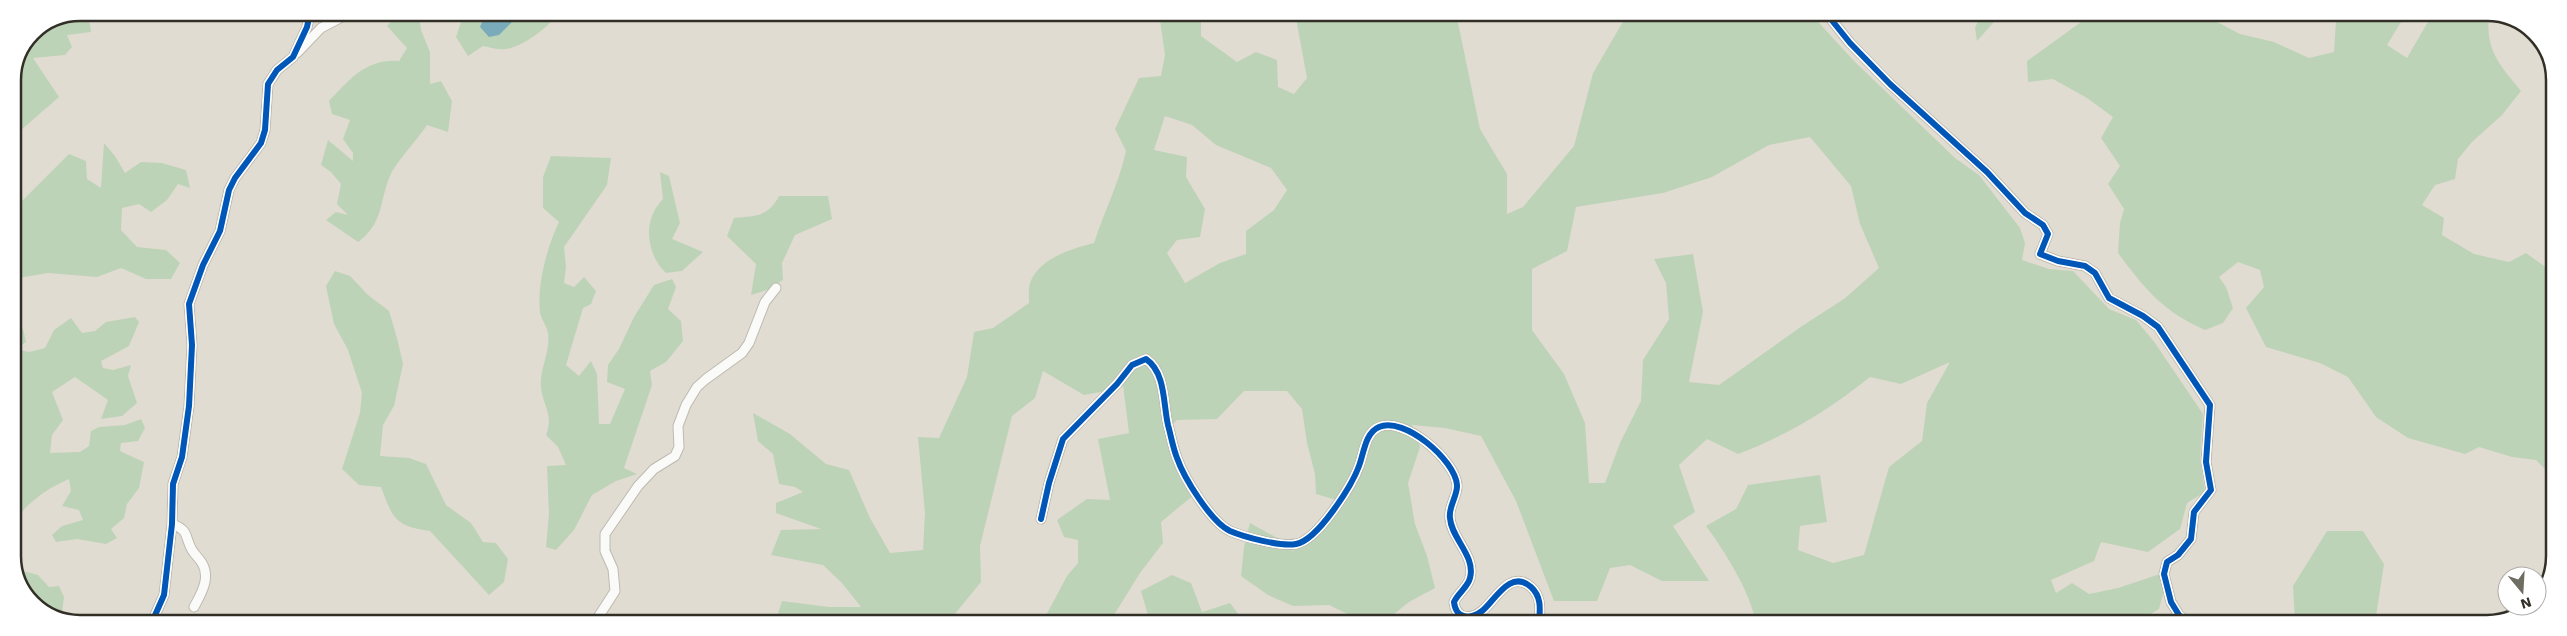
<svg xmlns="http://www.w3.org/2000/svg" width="2567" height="636" viewBox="0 0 2567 636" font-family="'Work Sans',sans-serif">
<rect width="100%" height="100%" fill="#e1dcd1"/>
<path fill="#bdd3b7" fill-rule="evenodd" d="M398,13H419L421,30L430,52V84L441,81L452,101L448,132L427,125C418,139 396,162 390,176C379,202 384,223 358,242L326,220L336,212L348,215L337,204L341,184L331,172L321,165L328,140L353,161V153L343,139L350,120L332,114L329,101C351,78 366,59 399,61L407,48L387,26Z
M464,13H493L485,15L517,16L516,13H559C550,25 527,44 511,48C502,51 492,48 483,46L468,56L456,37Z
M1159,13H1201V36L1237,62L1256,52L1277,60L1278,87L1294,94L1307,78L1295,13H1456L1480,129L1507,174V214L1523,207L1574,146L1593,73L1628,13H1810L1854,61L1955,158L1979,175L2020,228L2025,243L2022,260L2049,269L2073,271L2109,309L2136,320L2155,343L2203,414L2200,459L2205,492L2187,503L2180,529L2148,552L2101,542L2094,561L2051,580L2056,593L2072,583L2089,594L2118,588L2169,571L2159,609L2135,623H1756C1750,591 1725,552 1706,526L1736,509L1748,485L1820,475L1827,522L1800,526L1798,550L1833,563L1864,555L1889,467L1922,441L1927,403L1950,362L1901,384L1870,377C1827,411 1790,434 1738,454L1707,439L1679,465L1695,512L1673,526L1709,581H1662L1630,565L1610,568L1597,601H1554L1516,501L1481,436L1445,428L1412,425L1420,447L1408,483L1415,524L1427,556L1435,588L1409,602L1383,623H1366L1329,605L1293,606L1268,595L1241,576L1244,547L1250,523L1286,543L1292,551C1318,541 1328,524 1340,501L1316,494L1315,474L1307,443L1302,409L1287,391H1244L1217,419L1177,420L1166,431L1195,494L1161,522L1163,543L1140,573L1109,623H1042L1067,576L1078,563V540L1064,537L1057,520L1087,499L1110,500L1098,439L1129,433L1123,385L1137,366L1106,391L1084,395L1043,371L1035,398L1012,416L980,546L981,582L954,615L956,623H793L777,617L782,601L829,607H861L842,583L823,565L771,555L781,530L821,529L776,513V503L803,492L795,487L779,484L773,454L758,441L753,413L790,434L826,464L849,470L870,518L890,553L923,550L925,513L918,437L939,438L967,377L974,332L993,328L1029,303C1029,297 1028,289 1030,283C1039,258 1071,249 1094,243C1104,212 1119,183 1126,151L1115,129L1139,78L1161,76L1165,55ZM1165,116L1192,125L1216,145L1271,168L1287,190L1274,210L1246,231V254L1220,263L1185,283L1167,253L1177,240L1200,237L1205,209L1186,177L1187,157L1154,150ZM1810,137L1851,186L1860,224L1879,268L1844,299L1802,326L1719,385L1689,382L1703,312L1693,254L1654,259L1666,283L1669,319L1643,360L1641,401L1620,443L1605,483H1589L1585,423L1564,374L1532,330V269L1567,251L1576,207L1663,193L1712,177L1769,145Z
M1981,14H2001L1977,41L1975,28Z
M2061,14H2202L2240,34L2274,42L2309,58L2334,52L2336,20L2342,14H2406L2387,45L2407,58L2429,20L2437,14H2489C2485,51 2500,65 2521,91L2502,115L2472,142L2458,159L2455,179L2435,185L2422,205L2444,218L2442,235L2474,254L2509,262L2526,253L2554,273L2553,477L2536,460L2512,457L2479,447L2465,454L2408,438L2376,417L2348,377L2320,363L2266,347L2246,308L2264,287L2260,270L2238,262L2219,277L2226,287L2233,308L2223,323L2205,330C2161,310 2146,290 2118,253L2120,223L2124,209L2108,184L2120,166L2101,138L2113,117L2087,98L2053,79L2028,82L2027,61L2081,22Z
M72,16L89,19L91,32L67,35L72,47L65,55L33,58L59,97L13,137V80L33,32Z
M104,143L115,156L125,173L141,162L162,163L186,170L190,188L178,184L167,200L151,212L139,204L122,208L121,230L137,247L166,250L180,263L171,279H146L121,268L97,277L48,273L18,278L13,289V210L69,154L86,161L87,179L101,188Z
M551,156L611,158L607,185L564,247L566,267L564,283L574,287L584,277L596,291L591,304L583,308L566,365L579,376L591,361L597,374L599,424H610L625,389L607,382L608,365L619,349L634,317L654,285L672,279L676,287L668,309L681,321L683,341L666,362L650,371L652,385L624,468L637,474L616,481L592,495L574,530L556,550L546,547L549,514L547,466L566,465L558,447L546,435C554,414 543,407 541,387C539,370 551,351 548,333C547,326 541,319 540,312C537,284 547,247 559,222L543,208V177Z
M660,172L669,176L680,223L672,239L703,252L682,271L666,273C646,254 642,220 663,199Z
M779,196H828L832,219L795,235L782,263L783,280L767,290L751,295L756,264L727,236L734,218C755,216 768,217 779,196Z
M335,271L350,276L368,295L389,311L397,338L403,364L394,406L383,425L380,456L409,458L426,464L446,505L471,523L483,542L496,543L508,559L504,582L489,595L430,531C395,526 393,519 381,487L359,485L342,469L360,413L362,393L348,350L334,324L326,286Z
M135,317L139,322L129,346L101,361L103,368L113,370L131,365L128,376L137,403L122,416L101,419L108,400L75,377L52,392L63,420L52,435L50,453L80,452L89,446L91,431L99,427L125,425L141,419L145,428L138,441L121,443L120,451L144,462L139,488L127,504L124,518L111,529L117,538L106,544L77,539L56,542L52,535L62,526L83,520L79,510L62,506L71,491L69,479C46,489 28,502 13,523V321L23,329L26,342L15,349L29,352L45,348L54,330L71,318L82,333L95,331L106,322Z
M2327,531H2363L2384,564L2375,623H2295L2293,586Z
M23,571L38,575L49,587L59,586L64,597L62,613L56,616L30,601L20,579Z
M1172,575L1191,583L1202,612L1230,603L1245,623H1147L1149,619L1141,591Z"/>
<path fill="#79abba" d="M493,13H516L518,16L499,35L489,37L480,27L485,15Z"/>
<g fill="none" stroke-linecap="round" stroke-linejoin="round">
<g stroke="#bdbab1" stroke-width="11">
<path id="minor" d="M1826,13L1850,43L1890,84L1987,172L2025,213L2043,225L2048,234L2040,254L2058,261L2085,266L2095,273L2109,298L2143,316L2158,327L2210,405L2206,462L2211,490L2194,512L2191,539L2178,555L2167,562L2164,574L2171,602L2179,615L2189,623
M297,53L321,28L340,18L345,13
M1041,519L1049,483L1063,439L1117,384L1132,365L1146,359C1166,373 1163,404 1168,425C1171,436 1173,448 1177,458C1184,478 1211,522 1230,531C1244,537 1281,547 1296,544C1318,540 1352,485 1359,466C1364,453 1365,433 1379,427C1404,416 1455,460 1457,485C1458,495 1448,507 1450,518C1451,538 1476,556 1470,578C1468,587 1458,593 1454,602C1456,619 1470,620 1482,611C1494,602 1510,568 1531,587C1542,597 1540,610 1539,623
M172,524C190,531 184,536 192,550C195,555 199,558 202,563C211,578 201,594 194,607
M152,622L164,595L172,524L173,484L182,457L189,406L192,345L189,304L203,265L220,231L229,190L235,178L261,143L265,130L268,84L277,70L293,57L307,27L310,13
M595,622L615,591L613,569L605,551V534L638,486L654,469L675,456L679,447L678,426L686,405L697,387L706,379L742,353L749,343L765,302L776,288"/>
</g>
<use href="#minor" stroke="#fafaf8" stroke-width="9"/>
<g stroke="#fff" stroke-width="9">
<path id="cycleway" d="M1826,13L1850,43L1890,84L1987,172L2025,213L2043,225L2048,234L2040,254L2058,261L2085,266L2095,273L2109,298L2143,316L2158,327L2210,405L2206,462L2211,490L2194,512L2191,539L2178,555L2167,562L2164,574L2171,602L2179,615L2189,623
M1041,519L1049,483L1063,439L1117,384L1132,365L1146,359C1166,373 1163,404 1168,425C1171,436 1173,448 1177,458C1184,478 1211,522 1230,531C1244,537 1281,547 1296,544C1318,540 1352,485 1359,466C1364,453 1365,433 1379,427C1404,416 1455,460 1457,485C1458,495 1448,507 1450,518C1451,538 1476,556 1470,578C1468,587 1458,593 1454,602C1456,619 1470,620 1482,611C1494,602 1510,568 1531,587C1542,597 1540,610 1539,623
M152,622L164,595L172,524L173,484L182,457L189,406L192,345L189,304L203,265L220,231L229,190L235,178L261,143L265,130L268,84L277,70L293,57L307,27L310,13"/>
</g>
<use href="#cycleway" stroke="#0057b8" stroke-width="6"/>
</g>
<path d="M0 0H2567V636H0ZM80 21H2487A59 59 0 0 1 2546 80V556A59 59 0 0 1 2487 615H80A59 59 0 0 1 21 556V80A59 59 0 0 1 80 21Z" fill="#fff" fill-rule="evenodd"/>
<path fill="none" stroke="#322f27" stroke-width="2.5" d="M80 21H2487A59 59 0 0 1 2546 80V556A59 59 0 0 1 2487 615H80A59 59 0 0 1 21 556V80A59 59 0 0 1 80 21Z"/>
<g transform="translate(2522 591) rotate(162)"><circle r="24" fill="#ffffff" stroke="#adaca9"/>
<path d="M0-4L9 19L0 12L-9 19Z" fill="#6f6c62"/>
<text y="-8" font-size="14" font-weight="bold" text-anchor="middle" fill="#322f27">N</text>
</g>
</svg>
